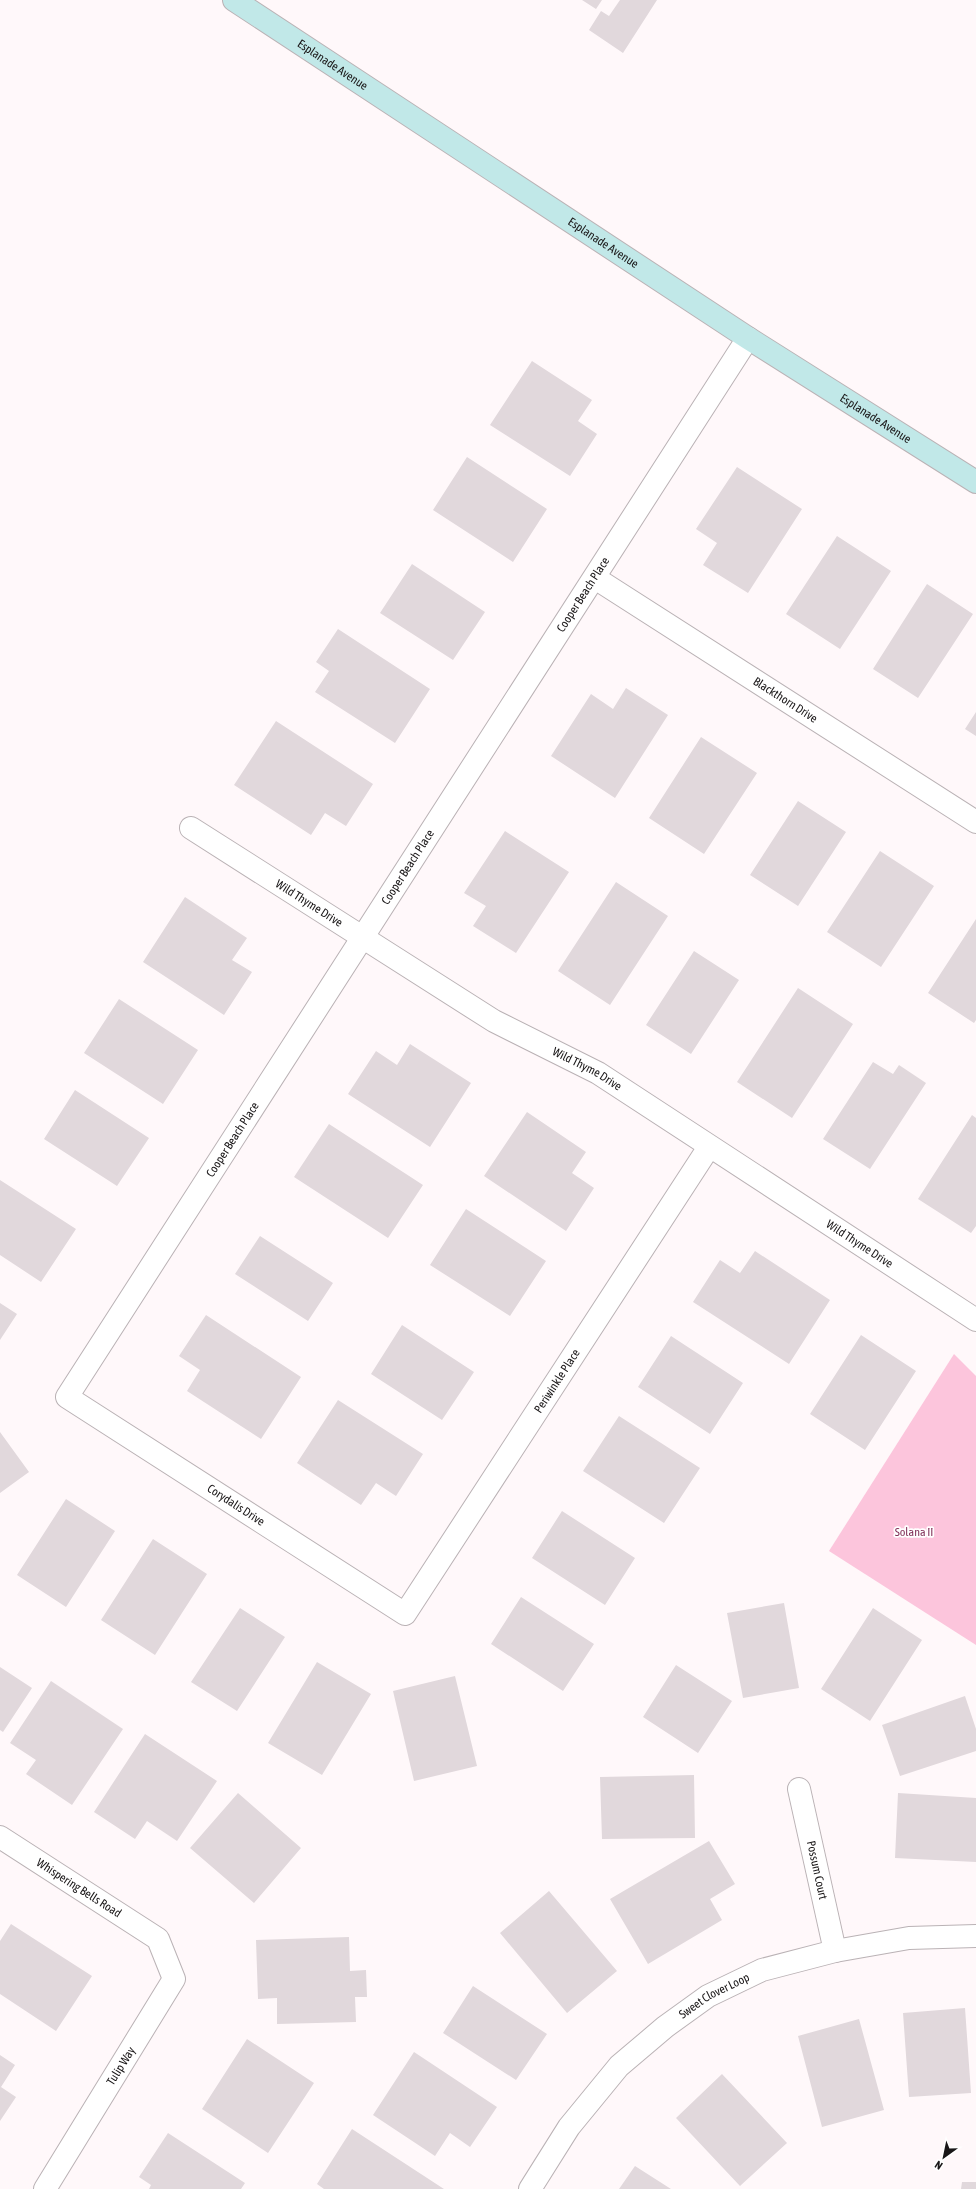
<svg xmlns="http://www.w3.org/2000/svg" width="976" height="2189" viewBox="0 0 976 2189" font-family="'Asap Condensed',sans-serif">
<rect width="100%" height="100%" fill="#fff8fa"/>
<path fill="#fcc5dc" d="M954,1354L976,1376V1645L829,1551Z"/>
<path fill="#e1d8dc" d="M582,0H602L596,9Z
M620,0H657L623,53L589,30L601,11L609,16Z
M532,361L592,400L578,421L597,434L570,476L490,425Z
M467,457L547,509L513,562L433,510Z
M737,467L802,509L748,593L703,565L717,543L696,529Z
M837,536L891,571L840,649L786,614Z
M412,564L485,612L453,660L380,613Z
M927,584L973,614L918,698L873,669Z
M338,629L430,689L395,743L315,692L329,671L316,662Z
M626,688L668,715L615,798L551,756L591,694L613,709Z
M976,712V736L965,729Z
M276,721L373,784L346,826L325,813L311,835L234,785Z
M701,737L757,773L704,854L649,818Z
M798,801L846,832L798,906L750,875Z
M505,831L569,872L516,953L473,926L486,906L464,893Z
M880,851L934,886L881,967L827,932Z
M616,882L668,916L610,1005L558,971Z
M185,897L247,938L232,960L252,972L224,1015L143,962Z
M976,919V1020L974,1023L928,993Z
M694,951L739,980L691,1054L646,1025Z
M798,988L853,1024L792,1118L737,1082Z
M119,999L198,1050L163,1104L84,1053Z
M410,1044L471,1083L430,1147L348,1094L376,1051L397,1065Z
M873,1062L893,1074L899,1065L926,1083L870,1169L823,1139Z
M75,1090L149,1138L117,1186L44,1139Z
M527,1112L586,1152L572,1173L594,1188L566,1231L484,1176Z
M972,1115L976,1118V1226L971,1233L918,1199Z
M329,1124L423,1185L388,1238L294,1177Z
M0,1180L76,1229L41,1282L0,1255Z
M466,1209L546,1261L510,1316L430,1265Z
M260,1236L333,1283L308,1321L235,1274Z
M755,1251L830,1300L789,1364L693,1302L720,1260L740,1273Z
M0,1303L17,1314L0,1340Z
M206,1315L301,1377L261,1439L187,1391L200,1370L179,1356Z
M402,1325L474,1372L442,1420L371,1374Z
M861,1335L916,1371L865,1450L810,1414Z
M671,1336L743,1383L710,1434L638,1387Z
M338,1400L423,1454L396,1496L376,1483L361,1505L297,1463Z
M619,1416L700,1468L664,1523L583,1471Z
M0,1432L29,1472L0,1493Z
M66,1499L115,1531L66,1607L17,1575Z
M562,1511L635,1558L605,1605L532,1558Z
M153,1539L207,1574L155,1655L101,1620Z
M521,1597L594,1644L563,1691L491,1644Z
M784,1603L799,1688L743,1698L727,1613Z
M240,1608L285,1637L237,1711L191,1682Z
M873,1608L922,1640L870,1721L821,1689Z
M317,1662L371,1694L322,1775L268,1743Z
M676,1665L732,1701L698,1753L643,1717Z
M0,1667L32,1688L3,1732L0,1730Z
M455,1676L477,1766L414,1781L393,1691Z
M51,1681L123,1729L72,1805L26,1774L36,1760L10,1743Z
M965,1696L976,1729V1751L900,1776L882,1725Z
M145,1734L217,1781L177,1841L147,1821L135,1839L94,1812Z
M694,1775L695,1838L602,1839L600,1777Z
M238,1793L301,1848L254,1903L190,1848Z
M898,1793L976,1798V1862L895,1858Z
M709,1841L735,1884L710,1899L722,1920L648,1964L610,1899Z
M549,1891L617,1971L567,2013L500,1933Z
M11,1924L92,1976L56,2031L0,1994V1941Z
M349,1937L350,1971L366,1970L367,1997H355L356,2022L277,2024V1998L258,1999L256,1940Z
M473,1986L547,2034L516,2080L443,2033Z
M965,2008L971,2093L909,2097L903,2013Z
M859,2019L884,2110L822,2127L798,2036Z
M247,2039L314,2083L268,2153L202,2109Z
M414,2052L497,2107L470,2147L450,2133L435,2156L373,2115Z
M0,2055L15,2065L1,2087L16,2097L0,2121Z
M722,2074L787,2143L740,2186L676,2118Z
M352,2129L444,2189H324L317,2184Z
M168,2133L245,2183L241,2189H149L151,2185L139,2177Z
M635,2166L671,2189H619Z
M962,2182H976V2189H961Z"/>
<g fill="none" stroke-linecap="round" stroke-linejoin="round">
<g stroke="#bab2b5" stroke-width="24">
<g id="street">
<path id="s1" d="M595,578L976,822"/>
<path id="s2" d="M191,828L494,1021L598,1073L976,1320"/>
<path id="s3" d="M709,1147L405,1614L67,1397L748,338"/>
<path id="s4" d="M799,1789L835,1951"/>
<path id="s5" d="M0,1837L158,1939L174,1979L45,2189"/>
<path id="s6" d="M530,2189L569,2127L619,2066L665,2027L708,1996L762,1970L835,1951L909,1938L976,1936"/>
</g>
</g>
<g stroke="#bab2b5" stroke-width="24">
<g id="secondary">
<path id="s7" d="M234,0L748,338L976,482"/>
</g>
</g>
<use href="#street" stroke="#fff" stroke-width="22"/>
<use href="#secondary" stroke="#c1e8e8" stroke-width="22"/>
</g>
<g text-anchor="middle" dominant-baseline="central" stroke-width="3.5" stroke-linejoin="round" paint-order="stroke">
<g font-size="12" fill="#191617" stroke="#fff">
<text stroke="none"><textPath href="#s7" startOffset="118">Esplanade Avenue</textPath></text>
<text stroke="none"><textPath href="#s7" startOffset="442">Esplanade Avenue</textPath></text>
<text stroke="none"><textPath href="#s7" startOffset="766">Esplanade Avenue</textPath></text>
<text stroke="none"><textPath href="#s3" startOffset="1913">Cooper Beach Place</textPath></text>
<text stroke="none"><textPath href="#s1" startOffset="226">Blackthorn Drive</textPath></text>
<text stroke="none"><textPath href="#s3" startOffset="1589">Cooper Beach Place</textPath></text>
<text stroke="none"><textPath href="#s2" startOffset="140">Wild Thyme Drive</textPath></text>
<text stroke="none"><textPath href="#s2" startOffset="464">Wild Thyme Drive</textPath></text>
<text stroke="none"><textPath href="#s3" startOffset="1265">Cooper Beach Place</textPath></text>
<text stroke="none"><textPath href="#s2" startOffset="788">Wild Thyme Drive</textPath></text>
<text transform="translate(557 1381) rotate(-57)">Periwinkle Place</text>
<text transform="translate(236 1505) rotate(33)">Corydalis Drive</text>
<text stroke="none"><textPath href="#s4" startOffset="83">Possum Court</textPath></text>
<text stroke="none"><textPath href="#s5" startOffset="94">Whispering Bells Road</textPath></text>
<text stroke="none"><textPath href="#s6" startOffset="271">Sweet Clover Loop</textPath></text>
<text transform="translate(121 2066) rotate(-58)">Tulip Way</text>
</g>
<g font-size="12" fill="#82325a" stroke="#fff">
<text x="914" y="1532">Solana II</text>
</g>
</g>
<g transform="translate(944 2157) rotate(213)" stroke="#ffffff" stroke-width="3" paint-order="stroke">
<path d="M0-3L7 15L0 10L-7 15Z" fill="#191617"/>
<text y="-6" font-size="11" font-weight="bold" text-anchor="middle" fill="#191617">N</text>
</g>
</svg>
